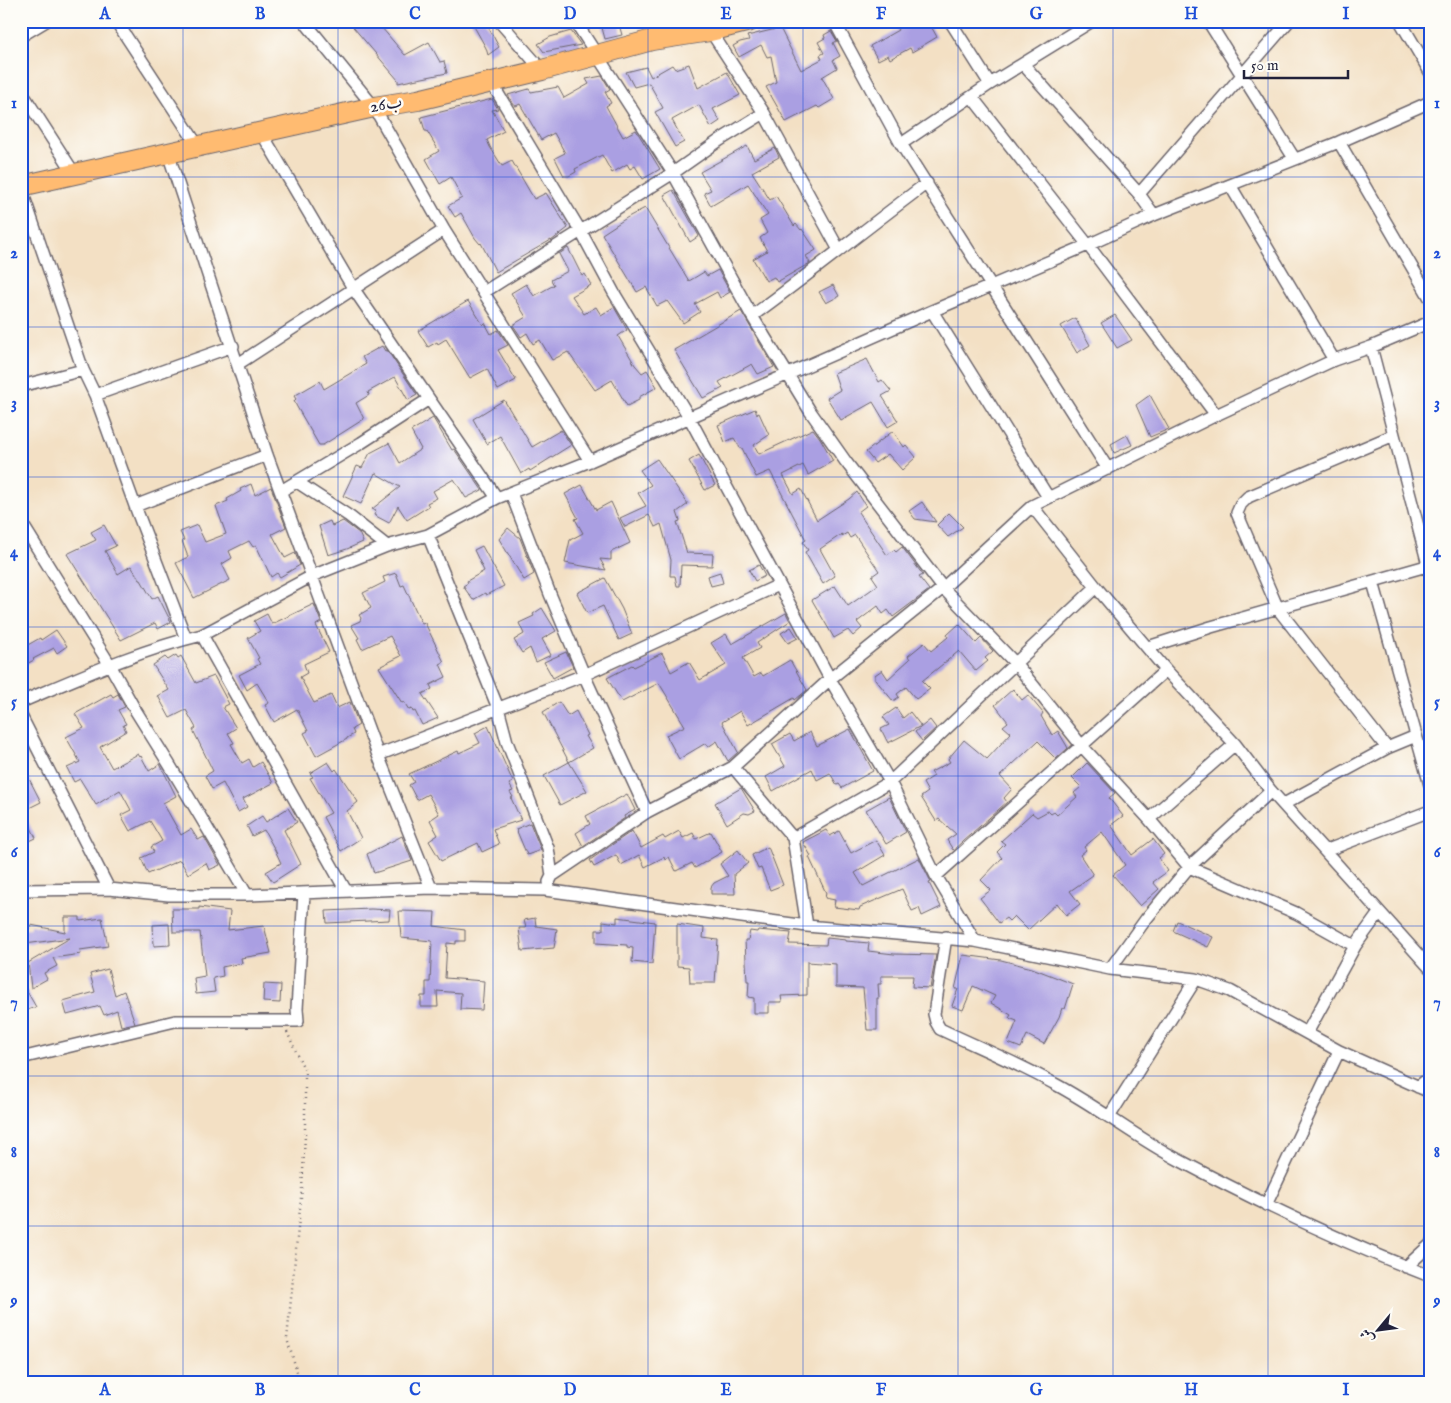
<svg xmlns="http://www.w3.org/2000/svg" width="1451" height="1403" viewBox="0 0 1451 1403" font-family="'IM FELL English',Amiri,serif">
<rect width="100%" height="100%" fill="#fdfcf7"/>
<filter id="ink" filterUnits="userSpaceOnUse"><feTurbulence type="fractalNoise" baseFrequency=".02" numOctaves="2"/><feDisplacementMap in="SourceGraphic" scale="10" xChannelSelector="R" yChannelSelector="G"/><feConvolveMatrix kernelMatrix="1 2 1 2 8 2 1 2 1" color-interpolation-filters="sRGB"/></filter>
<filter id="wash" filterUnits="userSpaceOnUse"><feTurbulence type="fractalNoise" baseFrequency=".0096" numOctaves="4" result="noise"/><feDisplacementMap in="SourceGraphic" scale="20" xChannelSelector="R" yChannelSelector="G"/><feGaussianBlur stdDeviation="1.12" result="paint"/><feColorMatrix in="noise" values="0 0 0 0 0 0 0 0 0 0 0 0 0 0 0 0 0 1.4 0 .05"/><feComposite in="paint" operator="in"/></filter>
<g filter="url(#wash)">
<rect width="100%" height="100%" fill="#f3e0c4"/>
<g id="blocks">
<path fill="#aa9fe2" d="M348,21H376L405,55L429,42L440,62L444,61L447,73L398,83V80Z
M471,21H485L499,47L488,55L486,48Z
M614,21H618L622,35L605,39L601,24Z
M893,21H928L937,37L912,52L910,48L890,59L888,55L878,60L870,46L898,30Z
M780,28L801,70L822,59L820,55L824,53L818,42L825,38L824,35L831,31L837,41L833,43L840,56L833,60L837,68L822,77L834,99L819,108L817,106L786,122L766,87L776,82L771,56L767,57L761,45L739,57L733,46L740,42L749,40L747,36Z
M571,31L581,45L544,52L538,44L550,37Z
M689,64L698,88L727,72L740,95L713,109L720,121L711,127L699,105L672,120L684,142L675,147L655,112L663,108L649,83L634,87L626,72L646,67L651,77L672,65L675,69Z
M602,76L610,89L605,92L611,103L606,106L623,137L636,130L660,169L643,179L635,166L630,169L627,164L612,173L602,155L575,169L576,172L569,176H564L555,158L565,153L554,133L541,140L520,104L516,106L514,105L508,95L529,89L531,92L558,87L564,98L589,84L586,79Z
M492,99L498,109L492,110L504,131L487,140L490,147L502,166L512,161L534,199L546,193L568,228L551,241V240L496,272L481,243L480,244L475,238L461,213L455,217L448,206L462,198L451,177L440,184L426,159L439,151L427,131H425L421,117Z
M747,146L754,159L775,148L779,157L752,172L770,200L776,196L794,226L796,224L801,230L802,229L816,250L806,256L810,263L777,282L774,277L766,281L753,259L767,251L760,238L767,233L760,220L768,215L748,184L711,206L704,193L711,190L700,172Z
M673,190L699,236L690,242L664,195Z
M645,208L689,281L704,272L707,276L718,270L730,292L720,298L717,292L695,304L700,312L683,323L667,301L657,306L646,287L637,292L602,234L628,217Z
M568,248L582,276L585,274L591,285L572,296L584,314L596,307L601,315L614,307L627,330L618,336L635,365L642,373L647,370L657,387L639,397V400L627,406L612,380L595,390L568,352L552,360L540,340L533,344L527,333L521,337L513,325L526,317L511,293L526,284L534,296L554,285L551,280L568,271L559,254Z
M833,285L839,296L826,303L819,292Z
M468,301L483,325L485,323L491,334L498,330L508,345L498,350L516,380L498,390L487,369L470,378L446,339L438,344L437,342L428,347L418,331Z
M741,311L774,367L758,374L752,364L719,382L723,388L703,398L674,350Z
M1115,315L1132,340L1117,348L1101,323Z
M1075,318L1090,345L1077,353L1061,326Z
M382,346L385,351L387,350L417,395L408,400L395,377L368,392L369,395L356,403L364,419L323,445H319L297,407L294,401L296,399L294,396L320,381L324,389L366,364L362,357Z
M867,359L879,382L882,380L891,391L882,396L898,421L888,427L873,402L841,420L827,398L840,390L834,373Z
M1150,395L1169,429L1150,437L1136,405Z
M504,400L532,447L561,430L571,445L530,471L529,469L521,474L500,436L487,444L473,419Z
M755,409L757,414L759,413L769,435L754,445L759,454L813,429L820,438L833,461L808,475L803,465L783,475L793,494L801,489L817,520L849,499L857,492L866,506L858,512L887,555L894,550L896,552L902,547L923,575L919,577L929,590L893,617L888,610L883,614L878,606L857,622L862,628L853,636L848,630L834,638L812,600L835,586L848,606L878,585L872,576L879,571L855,535L850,538L847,533L842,536V534L820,549L835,576L823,584L805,552L808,550L803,542L806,540L770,471L756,477L742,448H740L734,438L725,442L718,425Z
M433,418L452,450L454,449L482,490L466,498L454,479L433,491L437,498L427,503L429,506L407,520L398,506L389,523L374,515L376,511L372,509L400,487L375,473L361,504L343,496L357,466L362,468L370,453L389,443L400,463L421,449L411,431Z
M893,431L904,447L906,445L916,457L902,470L888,454L875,463L866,452Z
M1127,435L1132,445L1114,453L1111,444Z
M699,455L715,485L705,490L689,461Z
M657,459L688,504L677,512L680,521L677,522L687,553L713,554L712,566L681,565L680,586H677L675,576H670L671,560L661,524L655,527L649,515L625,527L620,518L646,506L638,493L651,485L640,470Z
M251,484L255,495L271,487L286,527L272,534L285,558L295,553L300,565L280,577L277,573L271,577L256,545L253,547L249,541L229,551L232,558L222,564L230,580L194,598L176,563L188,557L182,541L184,540L180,532L197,525L205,542L226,534L216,506L228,501L227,499L241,491L240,489Z
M582,485L596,510L611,502L630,543L611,552V560L600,559L606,570L565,563L570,540L583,533L575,519L578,518L565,494Z
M922,502L936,522L915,519L909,511Z
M949,513L963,527L948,537L937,525Z
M330,521L332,526L343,521L359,533L363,542L347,549L328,555L319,526Z
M104,525L116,546L105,551L118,574L131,566L140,580H141L152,599L158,596L171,622L158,629L155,623L121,640L67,554L96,540L91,532Z
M508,528L520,538L534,574L524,580L499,539Z
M482,546L504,586L486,595L485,593L473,600L463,586L468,583L467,581L484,571L474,550Z
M759,565L765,576L755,581L749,570Z
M720,572L723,583L711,586L708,576Z
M396,573L401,586L404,585L422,624L425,623L444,662L440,664L446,677L430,685L432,689L422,694L438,718L422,725L415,711L413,712L412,709L409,710L404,702L402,703L379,667L401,656L390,636L362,649L357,639L359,638L351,625L360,621L361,618L359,615L371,608L363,593L385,582L383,577Z
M605,578L622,609L632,634L619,640L603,606L587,613L577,593Z
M314,604L321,622L316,625L329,652L304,664L307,673L300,677L314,703L331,695L337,708L350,702L359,725L352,729L354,734L347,738V739L316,756L304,733L308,731L297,709L274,722L265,705L269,703L257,683L247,690L239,675L260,664L257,659L259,658L248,638L260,631L254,621L267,614L272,624Z
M542,608L556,631L542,639L551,655L536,662L530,648L522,653L514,640L524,634L519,623L534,616L533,614Z
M786,613L790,621L757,643L760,648L743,658L754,677L761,673L763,676L790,660L807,690L795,700L794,698L748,725L740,711L722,722L738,752L728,761L717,741L708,747L706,743L679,759L666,735L685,726L659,683L622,702L607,678L632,665L634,667L662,653L671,672L689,662L700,680L726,665L711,643L726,634L732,644Z
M959,624L976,643L981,638L993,651L985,658L988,661L976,671L959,651L922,681L930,689L916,699L906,687L897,694L899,697L893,701L875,679V675L882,670L888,679L910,659L908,656L924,643L931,651L948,637L947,635Z
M791,627L798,638L788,643L781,633Z
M56,630L67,646L57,653L54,648L33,659L34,660L21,667V638L26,646L40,638L41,640Z
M566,652L573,667L553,678L544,662Z
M176,655L178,658L181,656L196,683L214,676L229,704L223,707L236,728L228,733L234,743L231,744L242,763L249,759L253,767L261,762L273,783L243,799L247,807L238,812L223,783L212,789L205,776L213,771L193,730L196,728L186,710L170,718L158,696L169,690L153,665L165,657L168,660Z
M1013,689L1022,700L1028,695L1043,713L1041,716L1052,735L1058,731L1068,748L1056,759L1038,741L1000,776L1012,789L1004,798L1007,802L953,850L947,840L956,834L939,819L936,821L921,797L928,792L923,783L934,776L931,772L950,762L948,759L964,740L987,759L1011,733L1003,726L1008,722L995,705Z
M111,694L113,697L118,694L125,707L118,710L126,724L123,725L126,731L100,747L112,768L138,754L140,757L141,756L149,771L160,764L176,796L163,803L181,835L191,829L198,840L204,837L220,865L209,870L206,863L188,874L180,860L148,874L141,858L154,852L151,847L162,841L150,821L130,831L121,815L131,810L120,790L96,805L80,779L74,782L67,768L80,762L66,737L84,728L75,714Z
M559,702L568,716L576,711L588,735L586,736L593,748L569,762L543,712Z
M896,708L903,718L910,712L921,726L888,743L881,729L889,725L883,717Z
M930,720L936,728L922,741L915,732Z
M488,726L513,782L509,784L513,791L510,792L513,797L511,798L521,820L493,829L499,844L482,852L478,843L441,861L429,841L438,835L430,820L439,814L428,794L417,800L409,785L414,782L409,774L458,751L459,753L480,743L475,733Z
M850,729L873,771L842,788L839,784L837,785L830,773L817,780L812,769L773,791L766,777L785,766L772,744L790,734L794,741L810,732L817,746Z
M328,762L334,771L336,769L358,802L347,811L361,838L341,851L323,817L331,813L310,778L313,777L310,773Z
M569,762L587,791L560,805L544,776Z
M21,763L41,802L23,811L36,838L21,845Z
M1087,763L1115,793L1109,798L1123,816L1111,825L1132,855L1153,839L1164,854L1159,858L1168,871L1153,882L1159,889L1140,906L1113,875L1125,865L1102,832L1084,847L1086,850L1080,855L1093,875L1070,891L1080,904L1066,915L1057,903L1028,930L1014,916L1009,921L1006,918L999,923L980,898L991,890L981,880L1002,858L997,852L1005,844L1001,841L1032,813L1037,817L1048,811L1051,814L1054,812L1057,815L1077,797L1074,793L1081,787L1072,778Z
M741,788L755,811L749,814L744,813L727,824L715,803Z
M627,794L635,810L624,816L625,818L583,846L576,833L590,824L586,816Z
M889,797L906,832L886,844L866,810Z
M288,808L297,822L284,830L301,864L273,882L266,872L281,863L275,850L264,830L252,836L247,826L262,816L266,822Z
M530,823L541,850L527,855L516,829Z
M826,830L830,836L839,831L851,853L876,840L885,855L855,873L863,886L919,858L931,882L929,883L941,907L922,916L919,908L912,911L902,889L860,907L859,910L834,907L835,900L825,898L826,893L809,857L811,856L803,842Z
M632,831L641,848L663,836L665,839L679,831L683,838L693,833L696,839L711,832L722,852L695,868L692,863L676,871L669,857L665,860L664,857L645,867L639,855L621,865L616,855L594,867L590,860Z
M402,836L412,861L374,873L367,854Z
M768,847L783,885L770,890L761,868L758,869L752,855Z
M738,850L748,863L734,874L735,894H711V887L714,883L728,876L720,864Z
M199,907L230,911L228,930L264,926L271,953L241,958L242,963L222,967L223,976L213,978L215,992L196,994L194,978L205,976L200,932H173L172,909H199Z
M371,909L390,910L389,920L327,923L326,911Z
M399,911L435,912L434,926L465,930V941H456V944L447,943L445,978L484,981L482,1010L460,1009L461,993L437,991L438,1007H421V996H426V982H430L432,941L401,938Z
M65,917H80V921L102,918L108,946L80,950L81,954L53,958L57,966L44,973L47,979L31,988L28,963L70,938L25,944L23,929L31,928V925L65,932Z
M617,917L655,922L652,964L632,962L633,948L627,947V945L596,943V930H603V921L617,923Z
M535,918L536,926L557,929L554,948L522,951L519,928H526L524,920Z
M1177,921L1213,937L1208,947L1173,931Z
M169,924L170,945L154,946L153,925Z
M677,924L704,928L703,938L718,940L715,983H690L689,967L677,966Z
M758,930L791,933L789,944L826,945L827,938L846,940V941L869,943L868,951L894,954L936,955L930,988L912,987L913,976H881V984H878L879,998H877V1030H867L863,988L836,987V964L807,962V995L781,996L782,1002H769V1013H754V998L748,997L749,981H747L745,940H748L750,931L757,932Z
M963,955L1001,960L1032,968L1073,984L1065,1009L1062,1008L1059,1017L1044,1044L1027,1035L1021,1048L1008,1043L1017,1021L1009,1018L1011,1015L991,1003L995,996L973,986L963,1010L952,1006L958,989H955Z
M108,969L115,995L124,991L135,1023L121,1026L117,1010L104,1015L100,1006L67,1015L63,1001L95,992L90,974Z
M21,981L36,1007L21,1012Z
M264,984L281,985L280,1003L263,1002Z"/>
</g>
</g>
<g filter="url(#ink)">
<use href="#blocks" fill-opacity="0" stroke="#6b646b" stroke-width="1"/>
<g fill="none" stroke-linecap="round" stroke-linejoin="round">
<g stroke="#6b646b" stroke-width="14">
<path id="street" d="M116,21L198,146
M304,21L374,107L444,230L590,461
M499,21L542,70
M575,21L673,173L752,316L810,411L846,462L943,588L1016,664L1081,745L1149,819L1189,867L1296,913L1355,946
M704,21L764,113L839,250
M834,21L901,144L1108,469
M950,21L990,84
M1208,21L1294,158
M1400,21L1430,72
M21,36L46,21
M1023,64L1139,194L1154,215
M491,82L580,230L614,293L689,417L830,679L890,782L936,876L975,941
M21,91L74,173
M972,97L1088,245L1216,415
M261,132L353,288L497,498
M1339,142L1430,298
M901,144L990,84L1092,21
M168,153L267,455L378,755L431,888
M1230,185L1334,360
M21,188L83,370L95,395L135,506L186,639
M1139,194L1289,21
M484,292L673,173L720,140L764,113
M932,311L1048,497
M752,316C811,273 868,227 927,183
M1371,347L1430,572
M238,364L444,230
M21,386L83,370
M95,395L233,346
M297,482L349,516L387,546
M281,491L361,443L429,399
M511,493L550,594L584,675L647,812
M135,506L267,455
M1032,506L1096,587L1166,670L1235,744L1271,791L1430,968
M21,522L110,665L134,708L169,764L247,895
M428,535L498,708L507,742L548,848L552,876L549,882
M1373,582L1430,785
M202,635L346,891
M1148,647L1211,627L1430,565
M21,702C80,677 140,650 202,635L312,576L387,546L428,535L497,498L590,461L932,311L1088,245L1154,215L1339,142L1430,102
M21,716L109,889
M1387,748L1278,609L1237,513L1241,504L1248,497L1394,435
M378,755L584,675L779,585
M733,767L793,838L807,926
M1284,804L1387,748L1416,736
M1149,819L1235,744
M793,838L890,782L1096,587
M1325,851L1430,811
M552,876L647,812L733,767L830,679L943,588L1032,506L1216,415L1334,360L1371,347L1430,322
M936,876L1166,670
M21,890L109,889L169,895H247L431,888L545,890L807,926L975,941L1110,969L1196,979L1230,991L1339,1051L1430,1092
M946,937L934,1014L936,1022L940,1029C978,1047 1017,1063 1053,1083C1097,1106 1135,1137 1179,1160C1260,1203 1344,1243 1430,1276
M1110,969L1146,919L1189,867L1271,791
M1307,1033L1355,946L1379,913
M21,1058L175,1021H298L297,1009L304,893
M1418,1087L1430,1077
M1109,1117L1196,979
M1266,1205L1339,1051
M1406,1267L1430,1245"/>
</g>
<g stroke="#6b646b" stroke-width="22">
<path id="highway" d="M21,186L374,107L418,100L542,70L652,40L710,31L750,21"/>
</g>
<path stroke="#6b646b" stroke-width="2.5" stroke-dasharray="1 4" stroke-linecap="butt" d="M287,1032L305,1071V1136L302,1188L287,1339L299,1378L298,1382"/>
<use href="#street" stroke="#fff" stroke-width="11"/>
<use href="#highway" stroke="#ffbb71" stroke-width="20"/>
</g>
</g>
<path fill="none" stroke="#1d4ed8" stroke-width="1" stroke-opacity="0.55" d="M183,21V1382M338,21V1382M493,21V1382M648,21V1382M803,21V1382M958,21V1382M1113,21V1382M1268,21V1382M21,177H1430M21,327H1430M21,477H1430M21,627H1430M21,776H1430M21,926H1430M21,1076H1430M21,1226H1430"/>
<g text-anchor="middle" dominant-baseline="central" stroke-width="5" stroke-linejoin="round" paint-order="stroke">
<g font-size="18" fill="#22223b" stroke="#fdfcf7">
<text transform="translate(386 105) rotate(-10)">26ب</text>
</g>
</g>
<rect width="1451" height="1403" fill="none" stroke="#fdfcf7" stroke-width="55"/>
<g transform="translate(1378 1330) rotate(241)" stroke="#fdfcf7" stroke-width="4" paint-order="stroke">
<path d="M0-4L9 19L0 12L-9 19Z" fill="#22223b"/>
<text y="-8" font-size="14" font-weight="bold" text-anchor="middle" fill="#22223b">ش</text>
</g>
<path d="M1244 70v8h104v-8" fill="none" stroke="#22223b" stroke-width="2.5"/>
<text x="1251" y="70" font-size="15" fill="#22223b" stroke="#fdfcf7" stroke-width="4" paint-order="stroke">50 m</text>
<rect x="28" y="28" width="1396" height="1348" fill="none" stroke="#1d4ed8" stroke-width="2"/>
<g font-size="16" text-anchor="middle" font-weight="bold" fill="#1d4ed8">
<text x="105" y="19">A</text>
<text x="260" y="19">B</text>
<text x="415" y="19">C</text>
<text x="570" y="19">D</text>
<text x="726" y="19">E</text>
<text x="881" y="19">F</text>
<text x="1036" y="19">G</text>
<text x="1191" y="19">H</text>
<text x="1346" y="19">I</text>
<text x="14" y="108">1</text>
<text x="1437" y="108">1</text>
<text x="14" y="258">2</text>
<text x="1437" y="258">2</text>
<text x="14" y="408">3</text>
<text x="1437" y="408">3</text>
<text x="14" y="557">4</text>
<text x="1437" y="557">4</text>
<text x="14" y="707">5</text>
<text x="1437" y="707">5</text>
<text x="14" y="857">6</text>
<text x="1437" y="857">6</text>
<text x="14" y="1007">7</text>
<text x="1437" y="1007">7</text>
<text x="14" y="1157">8</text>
<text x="1437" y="1157">8</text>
<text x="14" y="1306">9</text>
<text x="1437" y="1306">9</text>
<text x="105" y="1395">A</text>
<text x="260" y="1395">B</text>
<text x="415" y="1395">C</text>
<text x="570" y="1395">D</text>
<text x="726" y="1395">E</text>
<text x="881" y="1395">F</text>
<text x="1036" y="1395">G</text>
<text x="1191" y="1395">H</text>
<text x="1346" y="1395">I</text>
</g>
</svg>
